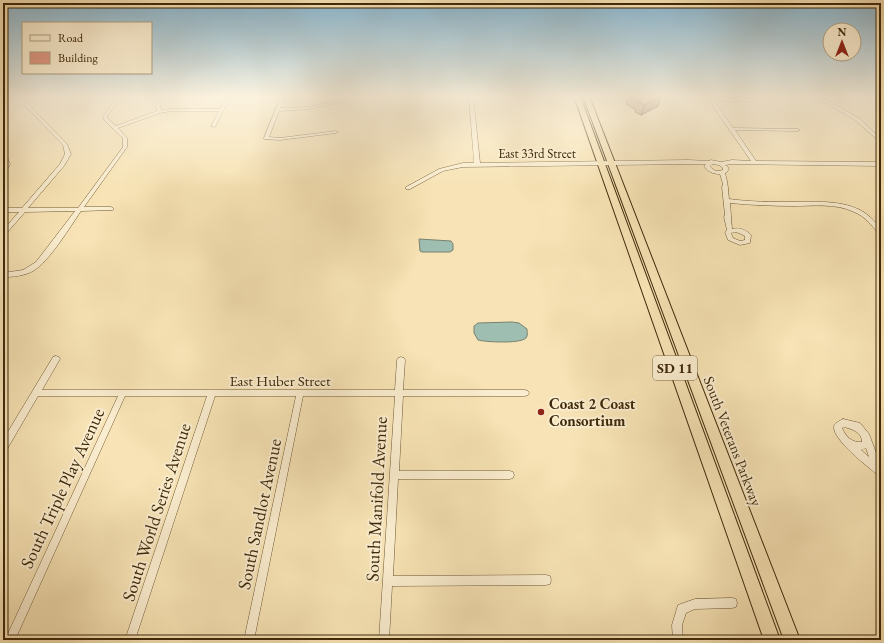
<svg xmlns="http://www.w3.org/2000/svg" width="884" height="643" viewBox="0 0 884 643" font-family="'EB Garamond',serif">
<rect width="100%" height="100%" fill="#f7e3b5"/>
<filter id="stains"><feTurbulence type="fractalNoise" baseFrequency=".005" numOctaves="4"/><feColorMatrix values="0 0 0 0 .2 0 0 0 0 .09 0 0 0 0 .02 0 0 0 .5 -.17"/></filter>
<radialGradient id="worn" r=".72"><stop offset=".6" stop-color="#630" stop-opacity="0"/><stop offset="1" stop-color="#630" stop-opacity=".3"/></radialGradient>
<path fill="#9ebeb2" stroke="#78826f" d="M419,239L451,241L453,244V250L450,252H422L420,251Z
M512,322L519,323L527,329C527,332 528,336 526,338C520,344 485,342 478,340L474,333V326L478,323Z"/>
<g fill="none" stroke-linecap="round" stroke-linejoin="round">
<g stroke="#6d5835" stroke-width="1">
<path id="minor" d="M16,96H20L67,144L71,154L64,166L28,208H78L123,147V138L104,120L103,116L118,96H122L107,116L108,119L116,126L157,111L156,106L161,96H165L160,106L161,110L171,109H220L227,96H231L215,127L211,126L219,111H171L160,113L118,128L127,138V147L84,207H111L113,208V210L81,211C70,227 49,262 33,271C24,276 13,277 3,277V273L23,270L36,262L75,211L25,212L5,235L3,236V230L19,212H3V208H22L60,164L65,154L63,145Z
M281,96H285L280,108L308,107L345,100L347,101L308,109L279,111L269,137L280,138L336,131L338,132L336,133L280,140L264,139V138Z
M469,96H473L480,163L688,160L709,161L711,160L721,162L732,160L751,161L706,96H710L712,99H758V101H714L733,128L798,129L800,130L798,131L735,130L756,161L881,162V166L732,164L725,165L729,168L727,172L725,173C728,183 728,189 729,199C751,202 772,202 794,202C815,202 838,200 858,209C867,213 875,221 881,229V235L879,234C872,226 865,216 854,212C836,203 813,206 794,206C772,206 751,205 730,203C731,212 731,220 732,229C739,227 746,230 751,235L750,243L740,245L728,240L725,232L727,230L724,217L725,215L722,187L723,184L720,174C713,174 708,172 704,166L706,164H688L463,167L443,171L410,189H406V187L439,169L463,163H474ZM712,164L719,165L723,168V170C717,172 713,171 710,166ZM735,232L739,233L745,236V240L740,241L733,238L731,233Z
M814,96H819L830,102L852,96H858V97L833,104L859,118L881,139V143L855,120Z
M3,153L6,155L10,164L6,172L3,174V167L4,164L3,161Z
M56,356L59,357L60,359L42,390H395L397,360L398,358L401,357L404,358L405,360L403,390H525L528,391L529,393L528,395L525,396H403L399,471H510L513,472L514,475L513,478L510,479H398L393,576L546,575L550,576L551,580L550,584L546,585L392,586L389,640H379L395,396H303L254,640H244L296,396H215L135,640H125L207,396H125L15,640H5L118,396H38L6,451L3,452V440L53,357Z
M843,419L860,423L869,434L881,466V476L878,475C868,467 833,440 834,427C834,423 840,421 843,419ZM844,427C852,429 862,432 862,442C852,443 846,437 842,428ZM866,448L869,457L861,450Z
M732,598L736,599L737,603L736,607L732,608L695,609L686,613L682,625L683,640H673L672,625L678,605L695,599Z"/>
</g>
<g stroke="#3f290a" stroke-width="2">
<path id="highway" d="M574,96H580L780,640H764Z
M583,96H589L800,640H784Z"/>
</g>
<use href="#minor" fill="#faedcf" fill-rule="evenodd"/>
<use href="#highway" fill="#f7e3b5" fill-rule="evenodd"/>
</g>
<path fill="#c08472" stroke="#3f290a" d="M629,96H660L658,106L641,115L635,112L636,110L626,104Z"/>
<path fill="#9c6b5c" stroke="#3f290a" d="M661,97L658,106L641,115L644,105Z"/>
<path fill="#df9984" stroke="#3f290a" d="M631,96H660L661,97L644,105L638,102L641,101Z"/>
<linearGradient id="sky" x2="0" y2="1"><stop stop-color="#8ab8d2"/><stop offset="0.52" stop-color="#fbf2de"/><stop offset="1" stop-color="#fbf2de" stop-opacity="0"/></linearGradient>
<rect width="884" height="186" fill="url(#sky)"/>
<circle fill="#8f2418" stroke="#faedcf" stroke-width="1.5" cx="541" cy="412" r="4"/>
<g text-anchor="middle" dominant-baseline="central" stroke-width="4" stroke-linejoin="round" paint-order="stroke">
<g font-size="13" fill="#3f290a" stroke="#faedcf">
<text x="537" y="153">East 33rd Street</text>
</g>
<rect fill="#faedcf" stroke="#776445" stroke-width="1" x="653" y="356" width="44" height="24" rx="3"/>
<g font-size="14" font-weight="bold" fill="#3f290a">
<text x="675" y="368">SD 11</text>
</g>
<g font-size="15" fill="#3f290a" stroke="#faedcf">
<text x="280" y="380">East Huber Street</text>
<text transform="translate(733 441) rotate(69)">South Veterans Parkway</text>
</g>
<g font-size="15" font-weight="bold" fill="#3f290a" stroke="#faedcf" text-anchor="start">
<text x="549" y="403">Coast 2 Coast<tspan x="549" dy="17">Consortium</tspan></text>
</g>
<g font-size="18" fill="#3f290a" stroke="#faedcf">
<text transform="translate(62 488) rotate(-65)">South Triple Play Avenue</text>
<text transform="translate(376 499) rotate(-87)">South Manifold Avenue</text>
<text transform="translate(156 512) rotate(-72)">South World Series Avenue</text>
<text transform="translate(259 514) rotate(-78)">South Sandlot Avenue</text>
</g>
</g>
<rect width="884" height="643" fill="none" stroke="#f7e3b5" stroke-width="16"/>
<rect x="4" y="4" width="876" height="635" fill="none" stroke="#3f290a" stroke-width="2"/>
<rect x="8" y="8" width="868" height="627" fill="none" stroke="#3f290a"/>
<rect x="22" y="22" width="130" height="52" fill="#faedcf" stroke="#af9f80"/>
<rect x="30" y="35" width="20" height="6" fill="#faedcf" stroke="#af9f80"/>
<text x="58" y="42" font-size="12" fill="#3f290a">Road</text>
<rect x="30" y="52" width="20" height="12" fill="#df9984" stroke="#af9f80"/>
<text x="58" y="62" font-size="12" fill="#3f290a">Building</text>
<g transform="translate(842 42)"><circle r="19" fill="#faedcf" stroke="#af9f80"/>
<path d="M0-3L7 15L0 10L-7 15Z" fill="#8f2418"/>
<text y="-6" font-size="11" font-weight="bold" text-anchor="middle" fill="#3f290a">N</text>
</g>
<rect width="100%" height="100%" filter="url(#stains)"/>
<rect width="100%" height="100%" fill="url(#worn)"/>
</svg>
